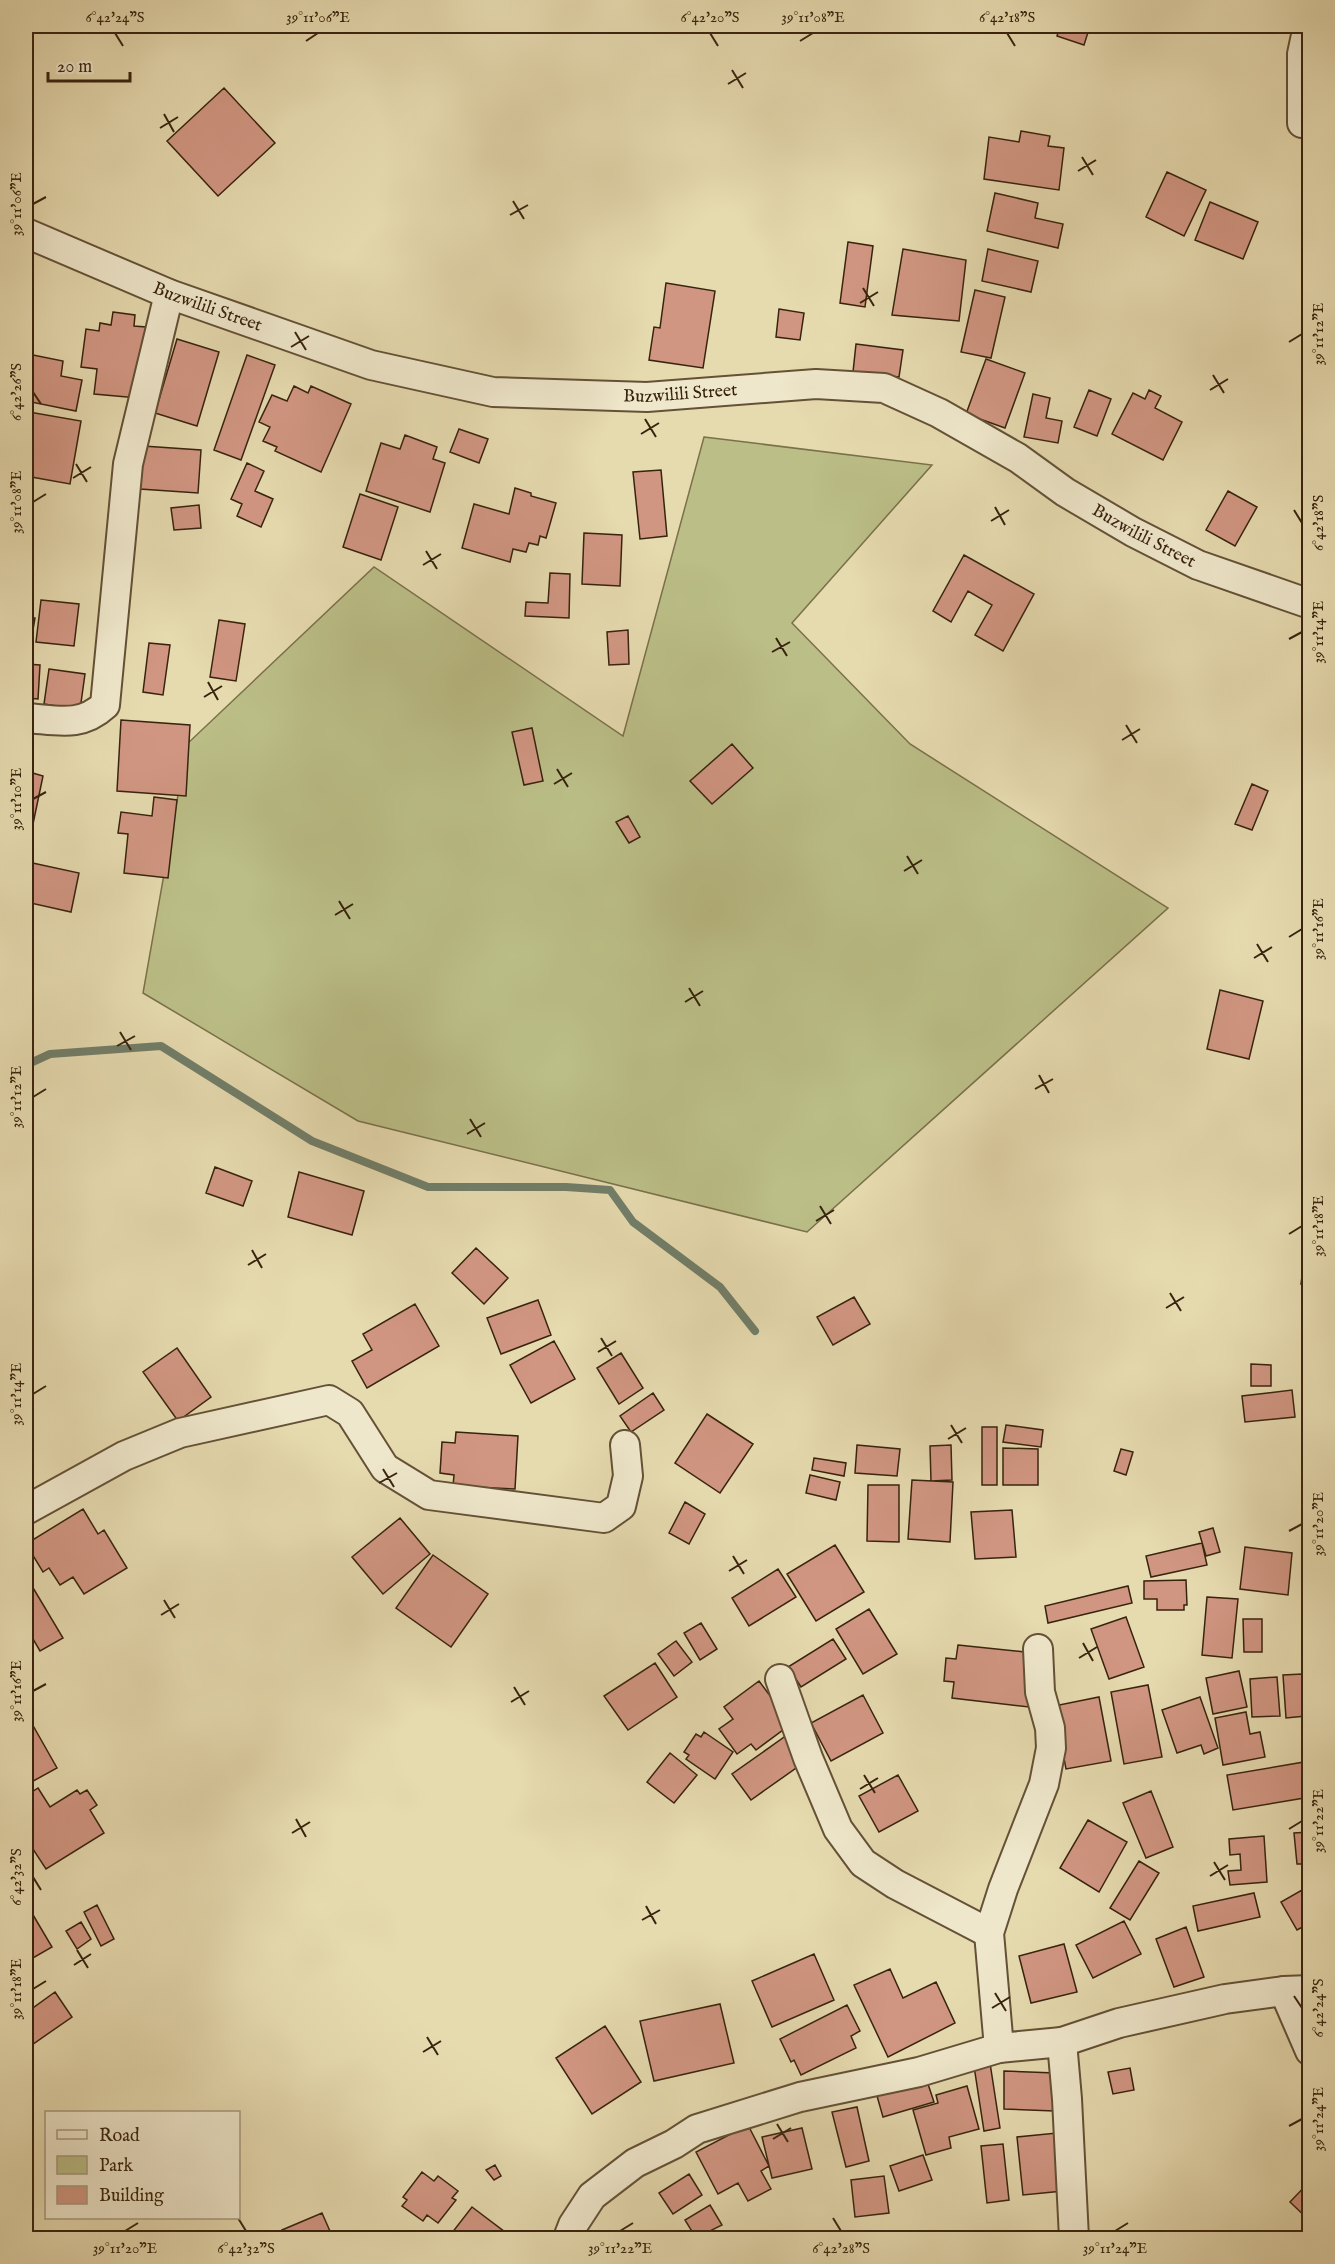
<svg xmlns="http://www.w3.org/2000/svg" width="1335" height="2264" viewBox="0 0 1335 2264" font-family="'IM FELL English',serif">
<rect width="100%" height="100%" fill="#e6daaf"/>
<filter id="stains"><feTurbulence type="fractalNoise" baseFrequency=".00333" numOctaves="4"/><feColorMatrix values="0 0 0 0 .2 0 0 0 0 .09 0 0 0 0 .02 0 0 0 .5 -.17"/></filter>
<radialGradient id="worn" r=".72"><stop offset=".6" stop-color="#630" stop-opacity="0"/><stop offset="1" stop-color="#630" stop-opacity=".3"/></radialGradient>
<path fill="#bbbe87" stroke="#7a704a" stroke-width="1.5" d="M704,437L932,465L792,623L910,744L1168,908L807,1232L358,1121L143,993L187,744L374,567L623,736Z"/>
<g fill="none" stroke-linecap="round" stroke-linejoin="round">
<path stroke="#717e69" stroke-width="8" d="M26,1065L50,1054L161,1046L312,1141L428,1187H566L610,1190L633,1222L720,1287L755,1331"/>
</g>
<path fill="#d19682" stroke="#38230e" stroke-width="1.5" d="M1060,26H1090L1084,45L1057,36Z
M224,88L275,143L218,196L167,141Z
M1021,131L1050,136L1048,146L1064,148L1059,190L984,179L989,137L1019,142Z
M1167,172L1206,190L1184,236L1146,217Z
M995,193L1038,203L1035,218L1063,224L1058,248L987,231Z
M1210,202L1258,222L1243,259L1195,240Z
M848,242L873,246L865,307L840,303Z
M903,249L966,260L959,321L892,315Z
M988,249L1038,261L1031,292L982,281Z
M666,283L715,291L703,368L649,360L654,327L660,328Z
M975,290L1005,297L991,358L961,352Z
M779,309L804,313L800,340L776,337Z
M113,312L135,315L134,326L146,327L138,398L94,394L97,369L81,367L86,329L99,331L100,323L111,325Z
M177,339L219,352L197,426L155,413Z
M856,344L903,350L899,377L853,372Z
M33,355L63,361L61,376L82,380L76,411L26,401Z
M247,355L275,365L241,460L214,450Z
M986,359L1025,373L1005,428L966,414Z
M294,386L308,393L311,386L351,404L321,472L275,451L277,447L263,441L270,427L259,422L272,395L287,401Z
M1089,390L1111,399L1097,436L1074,427Z
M1149,390L1161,396L1155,408L1182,422L1163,460L1112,434L1133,393L1145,399Z
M1033,394L1050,398L1046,418L1062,421L1058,443L1024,437Z
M29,412L81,421L70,484L26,476V435Z
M459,429L488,439L479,463L450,452Z
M405,435L437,447L433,459L445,463L430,512L366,491L381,443L400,449Z
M143,446L201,450L198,493L140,489Z
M247,463L264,471L255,491L273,499L261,527L237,516L242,504L231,499Z
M661,470L667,536L640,539L633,472Z
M515,488L531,493V496L556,503L546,538L540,536L538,545L529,543L526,552L513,549L510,562L462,548L474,504L509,514Z
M1228,491L1257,507L1235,546L1206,530Z
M360,494L398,507L381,560L343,547Z
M199,505L201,528L174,530L171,508Z
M584,533L622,535L620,586L582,584Z
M964,555L1034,594L1003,651L975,635L992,605L968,591L951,622L933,611Z
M550,573L570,574L569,618L525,616L526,602L548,603Z
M41,600L79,604L74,646L36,642Z
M26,616L35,618L29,653H26Z
M219,620L245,624L236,681L210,677Z
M628,630L629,664L609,665L607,632Z
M149,643L170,645L163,695L143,692Z
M26,664L40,665L38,699L26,698Z
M49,669L85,674L80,710L44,704Z
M121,720L190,725L186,796L117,791Z
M532,728L543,781L524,785L512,732Z
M732,744L753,768L712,804L690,781Z
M26,771L43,776L33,824L26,822Z
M1252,784L1268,791L1252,830L1235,824Z
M154,797L177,800L168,878L124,873L128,834L118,833L121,812L152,816Z
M628,816L640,837L629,843L616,822Z
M28,862L79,873L71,912L26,902V872Z
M1220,990L1263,1001L1249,1059L1207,1049Z
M215,1167L252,1181L243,1206L206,1193Z
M299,1172L364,1191L352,1235L288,1217Z
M1307,1238H1310V1285L1301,1284Z
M476,1248L508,1278L484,1304L452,1273Z
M854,1297L870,1324L833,1345L817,1317Z
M538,1300L551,1335L501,1354L487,1318Z
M415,1304L439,1346L367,1388L352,1361L372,1350L363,1334Z
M554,1341L575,1379L531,1403L510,1365Z
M177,1348L211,1397L178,1421L143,1372Z
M621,1353L643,1388L619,1404L597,1368Z
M1251,1364L1271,1365V1386H1251Z
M1292,1390L1295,1417L1245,1422L1242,1396Z
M653,1393L664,1410L631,1432L620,1416Z
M707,1414L753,1444L720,1493L675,1463Z
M1006,1425L1043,1430L1041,1447L1003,1442Z
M982,1427H997V1485H982Z
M456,1432L518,1436L515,1489L453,1486L454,1475L440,1473L442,1442L455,1443Z
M857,1445L900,1449L897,1476L855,1473Z
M951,1445L952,1480L931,1481L930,1446Z
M1003,1448L1038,1449V1485H1003Z
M1121,1449L1133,1452L1126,1475L1114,1471Z
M814,1458L846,1463L844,1476L812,1470Z
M810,1475L840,1482L836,1500L806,1493Z
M912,1480L953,1482L950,1542L908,1539Z
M868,1485H899V1542L867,1541Z
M685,1502L705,1514L689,1544L669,1533Z
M83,1509L98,1534L104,1530L127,1568L84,1594L73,1577L60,1585L49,1568L43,1572L26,1544Z
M1012,1510L1016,1557L975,1559L971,1512Z
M400,1518L430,1554L383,1594L352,1557Z
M1213,1528L1220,1552L1206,1556L1199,1532Z
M1202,1543L1207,1565L1151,1577L1146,1556Z
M835,1545L864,1592L816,1621L787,1574Z
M1245,1547L1292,1553L1288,1595L1240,1589Z
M433,1555L488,1594L451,1647L396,1608Z
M778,1569L796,1597L749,1626L732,1598Z
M26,1576L63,1638L40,1651L26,1627Z
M1186,1580L1187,1605H1184V1610H1157V1599H1144V1581Z
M1128,1586L1132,1603L1048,1623L1045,1606Z
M1207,1597L1238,1599L1232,1658L1202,1655Z
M869,1609L897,1654L863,1674L836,1629Z
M1126,1617L1144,1667L1109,1679L1091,1629Z
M1243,1619H1262V1652H1244Z
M701,1623L717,1649L700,1660L684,1633Z
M833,1639L846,1659L801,1687L788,1667Z
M676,1641L692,1662L674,1676L658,1654Z
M958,1645L1034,1653L1029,1707L952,1698L954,1682L944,1681L946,1658L956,1659Z
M655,1663L677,1697L628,1730L604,1696Z
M1239,1671L1247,1707L1213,1714L1206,1678Z
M1302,1674L1306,1716L1286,1718L1283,1675Z
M1277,1677L1280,1716L1252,1717L1250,1679Z
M759,1681L791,1724L756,1750L751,1744L737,1754L719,1729L733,1719L724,1707Z
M1148,1685L1162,1757L1124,1764L1111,1692Z
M863,1695L883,1733L831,1761L811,1723Z
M1099,1697L1111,1761L1066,1769L1054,1706Z
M1200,1697L1218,1748L1204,1754L1201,1745L1177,1753L1162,1710Z
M1246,1712L1250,1734L1260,1732L1265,1757L1223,1765L1215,1718Z
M31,1722L57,1768L26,1785V1725Z
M704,1732L733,1752L715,1779L686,1759L689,1755L684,1752L696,1734L701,1737Z
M787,1735L806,1761L751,1800L732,1774Z
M670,1753L697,1775L674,1803L647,1782Z
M1310,1761V1797L1233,1810L1227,1775Z
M898,1775L918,1811L879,1832L859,1796Z
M38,1788L50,1807L77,1790L80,1794L87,1790L97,1805L90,1810L104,1833L46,1869L33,1849L26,1854V1796Z
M1151,1791L1173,1847L1146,1858L1123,1803Z
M1088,1820L1127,1842L1099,1892L1060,1868Z
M1310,1832V1864H1297L1294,1833Z
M1264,1836L1267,1882L1230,1885L1228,1871L1241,1870L1240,1854L1230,1855L1229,1839Z
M1139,1861L1159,1873L1130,1920L1110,1908Z
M1302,1890L1310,1904V1923L1297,1930L1281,1902Z
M1254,1893L1260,1917L1198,1931L1193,1906Z
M26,1903L52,1947L26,1962Z
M97,1905L114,1939L101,1946L84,1912Z
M1124,1921L1141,1954L1093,1978L1076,1945Z
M81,1922L91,1939L77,1949L66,1931Z
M1186,1927L1204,1977L1174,1987L1156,1939Z
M1064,1944L1077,1992L1031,2003L1019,1956Z
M814,1954L834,2000L772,2027L752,1981Z
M890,1969L903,1998L936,1982L955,2023L888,2057L854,1985Z
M55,1992L72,2017L26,2049V2013Z
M720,2004L734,2063L654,2081L640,2021Z
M847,2005L860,2031L851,2036L856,2048L801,2075L794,2060L791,2062L780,2039Z
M605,2026L641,2082L592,2114L556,2058Z
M990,2063L1000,2128L984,2131L974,2066Z
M1130,2068L1134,2090L1113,2094L1108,2072Z
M1004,2071L1055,2073L1054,2111L1004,2109Z
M927,2081L934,2102L883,2117L877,2096Z
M967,2086L979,2129L949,2137L951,2148L926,2155L913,2110L938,2103L936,2095Z
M857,2107L869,2161L846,2167L832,2112Z
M748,2125L769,2166L761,2171L771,2189L748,2201L738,2183L718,2194L696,2152Z
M802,2128L812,2169L772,2178L762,2137Z
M1057,2133L1063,2191L1023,2195L1017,2137Z
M1003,2144L1009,2200L987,2203L981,2146Z
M923,2155L932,2180L899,2191L890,2166Z
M495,2165L501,2176L494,2180L486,2170Z
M422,2172L434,2181L438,2176L458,2191L452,2198L456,2200L438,2223L427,2215L423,2221L402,2206L407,2200L403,2197Z
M689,2174L702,2195L673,2214L659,2193Z
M884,2176L889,2213L855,2217L851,2180Z
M1310,2181V2221L1290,2202Z
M710,2205L722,2225L696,2238L685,2220Z
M472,2207L513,2238H448Z
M322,2213L333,2238H286L282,2230Z"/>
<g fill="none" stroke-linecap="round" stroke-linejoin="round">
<g stroke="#645136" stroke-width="32">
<g id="street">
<path d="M1302,123V54L1308,26"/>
<path id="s1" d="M26,233L169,294L371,365L493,392L647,397L816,384L884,388L939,413L1018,458L1065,492L1133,532L1198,565L1310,604"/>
<path d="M26,718C57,720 80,728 105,705L128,464L169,294"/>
<path d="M26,1510L124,1456L180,1433L329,1400L350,1413L385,1468L429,1495L604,1518L621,1506L628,1476L625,1445"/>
<path d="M780,1679L808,1758L838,1829L863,1863L895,1884L989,1933"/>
<path d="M1284,1991L1310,2051"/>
<path d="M1062,2042L1067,2099L1074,2238"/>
<path d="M999,2048L989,1933L1003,1889L1044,1784L1051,1748L1050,1728L1040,1692L1038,1649"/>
<path d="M568,2238L573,2225L592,2196L635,2163L674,2144L697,2129L800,2097L919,2072L999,2048L1062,2042L1119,2023L1225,1999L1284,1991L1310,1990"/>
</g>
</g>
<use href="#street" stroke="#efe7cb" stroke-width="28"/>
</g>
<path fill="none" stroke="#38230e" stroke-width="2" d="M115,33L123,46M710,33L718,46M1007,33L1015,46M306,41L318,33M800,41L813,33M732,70L743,88M728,84L746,73M164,114L174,132M160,128L178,117M1082,157L1093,175M1078,171L1096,160M513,201L524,219M33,204L46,197M510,215L528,205M863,288L874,306M860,303L878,292M295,332L306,350M1289,342L1302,334M291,347L309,336M1213,375L1224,393M1210,390L1228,379M33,392L41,404M645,419L656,437M641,434L659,423M76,464L87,482M73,478L91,467M33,502L46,494M995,507L1005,525M1294,510L1302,523M991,521L1009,510M426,551L437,569M423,565L441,554M776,638L787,656M1289,639L1302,632M772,652L790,642M208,682L218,700M204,697L222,686M1126,725L1137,743M1122,740L1140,729M557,769L568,787M554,784L572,773M33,799L46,792M907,856L918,874M904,871L922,860M339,901L350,919M335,915L353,904M1289,937L1302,929M1257,944L1268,962M1254,958L1272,947M689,988L700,1006M685,1002L703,991M120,1032L131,1050M117,1046L135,1036M1039,1075L1049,1093M1035,1089L1053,1079M33,1097L46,1089M470,1119L481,1137M467,1134L485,1123M820,1206L831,1224M816,1221L834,1210M1289,1234L1302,1226M252,1250L262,1268M248,1265L266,1254M1170,1293L1181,1311M1166,1308L1184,1297M601,1338L612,1356M598,1352L616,1341M33,1394L46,1386M951,1425L962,1443M948,1439L966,1428M383,1469L394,1487M379,1483L397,1473M1289,1531L1302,1524M733,1556L744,1574M729,1571L747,1560M164,1600L175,1618M161,1615L179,1604M1083,1643L1093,1661M1079,1658L1097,1647M514,1687L525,1705M33,1691L46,1684M511,1702L529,1691M864,1775L875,1793M860,1789L878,1778M296,1819L306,1837M1289,1829L1302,1821M292,1833L310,1822M1214,1862L1225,1880M1210,1876L1228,1865M33,1877L41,1890M646,1906L656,1924M642,1920L660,1910M77,1950L88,1968M74,1965L91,1954M33,1989L46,1981M995,1993L1006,2011M1294,1996L1302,2008M992,2008L1010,1997M427,2037L438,2055M423,2052L441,2041M777,2124L788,2142M1289,2126L1302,2119M773,2139L791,2128M238,2218L246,2231M833,2218L841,2231M125,2231L138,2223M620,2231L633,2223M1115,2231L1128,2223"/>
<g text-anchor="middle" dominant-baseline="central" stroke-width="4.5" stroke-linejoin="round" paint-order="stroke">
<g font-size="18" fill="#38230e" stroke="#efe7cb">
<text stroke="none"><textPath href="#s1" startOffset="196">Buzwilili Street</textPath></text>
<text stroke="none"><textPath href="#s1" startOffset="682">Buzwilili Street</textPath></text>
<text stroke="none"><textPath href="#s1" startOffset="1186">Buzwilili Street</textPath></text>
</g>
</g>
<rect width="1335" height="2264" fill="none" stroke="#e6daaf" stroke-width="66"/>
<rect x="45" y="2111" width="195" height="108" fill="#efe7cb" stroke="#a6997f" stroke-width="1.5"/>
<rect x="57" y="2130" width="30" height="9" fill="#efe7cb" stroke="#a6997f" stroke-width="1.5"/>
<text x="99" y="2141" font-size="18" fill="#38230e">Road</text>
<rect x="57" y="2156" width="30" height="18" fill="#bbbe87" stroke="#a6997f" stroke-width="1.5"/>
<text x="99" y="2171" font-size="18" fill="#38230e">Park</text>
<rect x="57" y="2186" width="30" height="18" fill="#d19682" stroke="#a6997f" stroke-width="1.5"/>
<text x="99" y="2201" font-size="18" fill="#38230e">Building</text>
<path d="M48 72v9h82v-9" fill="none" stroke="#38230e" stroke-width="3"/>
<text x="57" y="72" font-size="18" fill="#38230e" stroke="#efe7cb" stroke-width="4.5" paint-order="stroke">20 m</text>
<rect x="33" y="33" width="1269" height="2198" fill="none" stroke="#38230e" stroke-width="2"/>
<g font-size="15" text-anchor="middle" fill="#38230e">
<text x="115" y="22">6°42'24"S</text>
<text x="318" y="22">39°11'06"E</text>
<text x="710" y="22">6°42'20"S</text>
<text x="813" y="22">39°11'08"E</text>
<text x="1007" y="22">6°42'18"S</text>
<text transform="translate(16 204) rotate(-90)" y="5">39°11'06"E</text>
<text transform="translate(1318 334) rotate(-90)" y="5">39°11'12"E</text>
<text transform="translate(16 392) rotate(-90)" y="5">6°42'26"S</text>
<text transform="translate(16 502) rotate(-90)" y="5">39°11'08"E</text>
<text transform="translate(1318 523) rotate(-90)" y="5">6°42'18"S</text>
<text transform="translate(1318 632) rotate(-90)" y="5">39°11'14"E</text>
<text transform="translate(16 799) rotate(-90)" y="5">39°11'10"E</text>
<text transform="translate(1318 929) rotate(-90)" y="5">39°11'16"E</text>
<text transform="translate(16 1097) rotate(-90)" y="5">39°11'12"E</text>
<text transform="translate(1318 1226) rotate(-90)" y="5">39°11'18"E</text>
<text transform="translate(16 1394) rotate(-90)" y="5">39°11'14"E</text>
<text transform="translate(1318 1524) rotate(-90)" y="5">39°11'20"E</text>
<text transform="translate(16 1691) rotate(-90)" y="5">39°11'16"E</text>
<text transform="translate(1318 1821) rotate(-90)" y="5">39°11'22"E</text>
<text transform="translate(16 1877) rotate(-90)" y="5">6°42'32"S</text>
<text transform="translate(16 1989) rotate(-90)" y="5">39°11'18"E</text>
<text transform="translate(1318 2008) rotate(-90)" y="5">6°42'24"S</text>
<text transform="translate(1318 2119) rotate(-90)" y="5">39°11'24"E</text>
<text x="125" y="2253">39°11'20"E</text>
<text x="246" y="2253">6°42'32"S</text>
<text x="620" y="2253">39°11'22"E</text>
<text x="841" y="2253">6°42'28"S</text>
<text x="1115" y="2253">39°11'24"E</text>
</g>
<rect width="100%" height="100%" filter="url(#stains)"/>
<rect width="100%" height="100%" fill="url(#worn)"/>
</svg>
